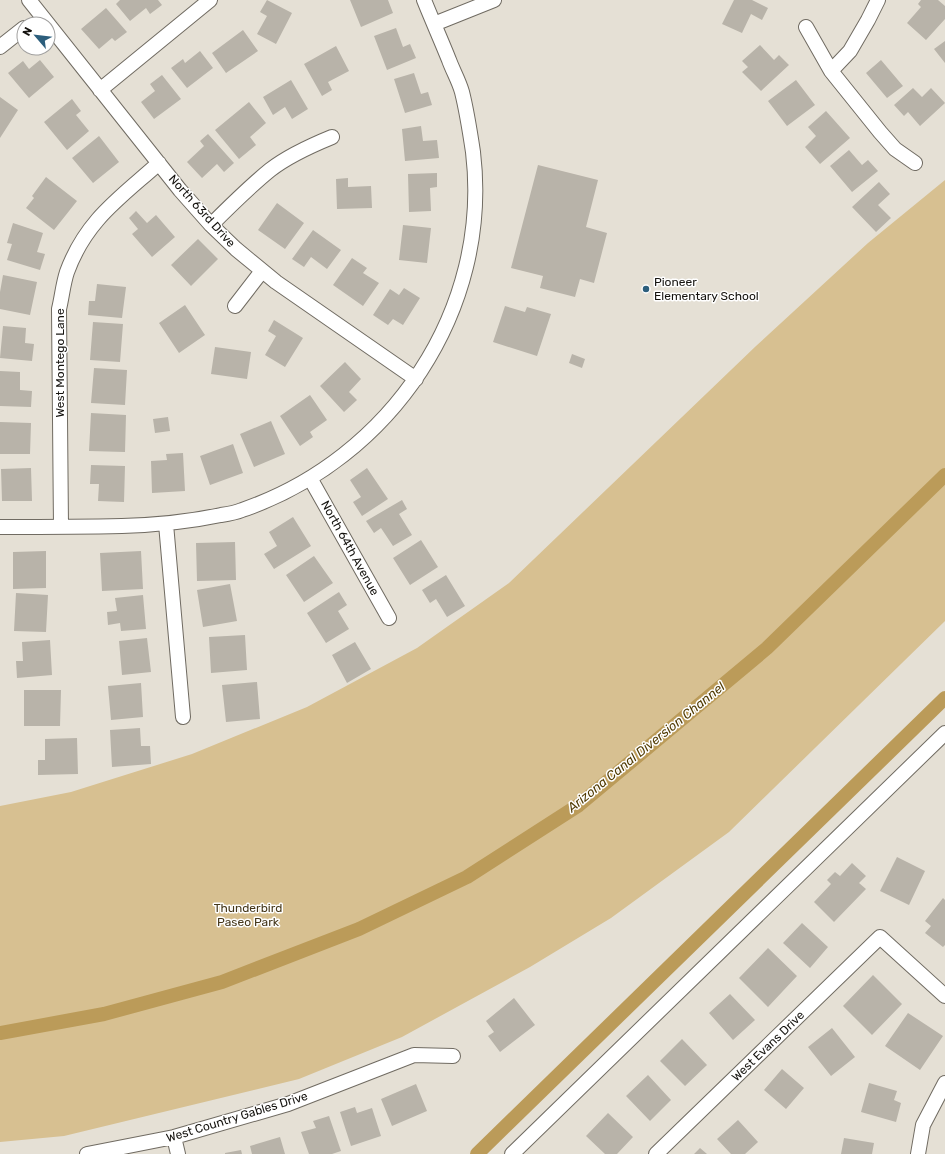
<svg xmlns="http://www.w3.org/2000/svg" width="945" height="1154" viewBox="0 0 945 1154" font-family="Rubik,sans-serif">
<rect width="100%" height="100%" fill="#e5e0d5"/>
<path fill="#d7c091" d="M945,180V621L729,832L611,918L530,967L402,1037L299,1079L64,1136L0,1142V806L71,792L192,754L307,707L417,648L509,583L756,346L868,243Z"/>
<g fill="none" stroke-linecap="round" stroke-linejoin="round">
<path stroke="#bb9b59" stroke-width="14" d="M0,1033L104,1014L222,982L359,929L467,877L579,805L767,648L945,475
M477,1154L945,698"/>
</g>
<path fill="#b8b3a9" d="M120,0H158L162,5L150,14L146,8L130,21L116,4Z
M267,0L292,13L276,44L257,34L267,16L260,12Z
M350,0H388L393,13L361,27Z
M734,0H752L768,8L762,20L751,14L742,33L722,24Z
M921,0H938L945,6V19L926,40L907,23L921,7L918,4Z
M106,8L127,32L115,41L112,38L99,49L81,29Z
M396,28L403,47L410,44L416,58L387,70L374,36Z
M243,30L258,51L226,73L212,53Z
M945,41V63L934,49Z
M760,45L774,60L779,55L789,65L761,91L742,72L748,67L742,61Z
M336,46L349,71L328,82L332,90L322,96L304,64Z
M200,51L213,68L187,88L171,68L183,59L185,63Z
M40,60L54,77L29,98L8,73L23,61L29,69Z
M881,60L903,86L887,98L866,73Z
M414,73L421,94L428,92L432,105L405,113L394,79Z
M162,75L181,99L154,119L141,102L155,91L150,84Z
M291,80L308,109L292,119L285,107L273,115L263,97Z
M796,80L815,105L787,126L768,101Z
M913,88L922,97L931,88L945,103L920,126L908,112L904,116L894,105Z
M0,97L18,110L0,138Z
M72,99L81,111L76,115L89,131L67,150L44,122Z
M249,102L266,123L250,137L256,145L239,159L215,130Z
M826,111L850,138L820,164L805,147L816,136L808,127Z
M421,126L423,141L437,140L439,158L405,161L402,129Z
M208,134L234,163L224,172L217,164L202,178L187,162L204,146L200,141Z
M99,136L119,162L93,183L72,158Z
M849,150L862,165L868,160L878,171L852,192L830,166Z
M538,165L598,180L586,227L607,233L594,283L580,279L575,297L540,288L543,276L511,268Z
M437,173V187L430,188L431,211L409,212L408,174Z
M46,177L77,201L54,230L26,208L34,198L32,196Z
M348,178V187L371,186L372,208L337,209L336,179Z
M879,182L890,194L878,205L891,218L876,232L852,207Z
M277,203L304,223L285,249L258,230Z
M136,211L147,223L156,215L175,237L152,257L132,234L138,229L129,218Z
M13,223L43,233L37,252L45,254L40,270L7,260L12,244L7,243Z
M403,225L431,228L427,263L399,260Z
M313,230L341,250L327,269L311,257L304,267L292,259Z
M198,239L218,259L191,286L171,265Z
M352,258L367,268L363,273L379,283L363,306L333,285Z
M3,275L37,282L30,315L0,309V292Z
M97,284L126,287L122,318L88,315L89,301H95Z
M404,288L420,298L403,325L393,319L388,325L373,315L390,289L399,295Z
M185,305L205,335L179,353L159,323Z
M505,306L525,312L527,307L551,314L537,356L493,342Z
M274,320L303,338L285,367L265,355L276,336L268,331Z
M93,322L123,324L120,362L90,360Z
M3,326L26,328L25,343L34,344L32,361L0,358Z
M215,347L251,352L247,379L211,374Z
M572,354L585,359L582,368L569,363Z
M345,362L361,379L349,392L357,400L344,412L320,386Z
M94,368L127,370L125,405L91,403Z
M0,371L20,372V390L32,391L31,407L0,406Z
M310,395L327,420L310,432L313,437L300,446L280,416Z
M91,413L126,415L125,452L89,451Z
M168,417L170,431L155,433L153,419Z
M271,421L285,454L254,467L240,434Z
M0,422L31,423L30,454H0Z
M233,444L243,473L210,485L200,456Z
M183,453L185,491L152,493L151,461L167,460L166,454Z
M91,465L125,466L124,502L98,501L99,484H90Z
M31,468L32,501H2L1,469Z
M367,468L388,499L362,516L353,502L361,497L350,480Z
M402,500L407,509L399,514L412,535L393,546L381,528L374,533L366,521Z
M293,517L311,546L274,569L264,554L277,546L269,532Z
M421,540L438,567L410,585L393,558Z
M235,542L236,580L197,581L196,543Z
M46,551V588L13,589V552Z
M141,551L143,589L102,591L100,553Z
M314,556L333,583L304,602L286,575Z
M446,575L465,606L447,617L436,599L430,603L422,590Z
M230,584L237,621L203,627L197,590Z
M339,592L347,605L338,611L349,629L326,643L307,613Z
M16,593L48,595L46,632L14,631Z
M143,595L146,629L121,631L120,623L108,625L107,612L117,611L115,598Z
M245,635L247,670L211,673L209,637Z
M147,638L151,672L122,675L119,641Z
M50,640L52,675L17,678L16,661H23L22,642Z
M355,642L371,669L347,683L332,655Z
M257,682L260,719L226,722L222,685Z
M141,683L143,717L111,720L108,686Z
M24,690H61L60,726H24Z
M140,728L141,746H150L151,764L112,767L110,730Z
M77,738L78,774L38,775V760H45V739Z
M897,857L925,871L909,905L880,891Z
M852,863L866,876L859,883L866,889L834,922L814,902L831,884L827,880L835,872L840,876Z
M943,898L945,900V945L943,947L925,933L931,926L925,921Z
M802,923L828,947L810,968L783,943Z
M768,948L797,976L768,1007L739,978Z
M873,975L902,1004L872,1035L843,1006Z
M730,994L755,1020L733,1040L709,1013Z
M514,998L535,1025L500,1052L488,1036L494,1032L486,1021Z
M908,1013L943,1036L920,1070L885,1046Z
M832,1028L855,1057L831,1076L808,1047Z
M682,1039L707,1065L685,1086L660,1061Z
M782,1069L804,1088L786,1109L764,1090Z
M648,1075L671,1100L650,1121L626,1096Z
M869,1083L897,1091L894,1100L901,1103L896,1122L861,1112Z
M416,1084L427,1111L392,1126L381,1099Z
M355,1107L357,1113L372,1108L381,1136L351,1146L340,1112Z
M608,1113L633,1137L617,1154H605L586,1136Z
M329,1116L341,1151L332,1154H309L301,1132L316,1128L313,1121Z
M738,1120L758,1142L745,1154H731L717,1139Z
M280,1137L285,1154H252L250,1146Z
M844,1138L874,1143L872,1154H841Z
M700,1148L707,1154H694Z
M241,1150L242,1154H225V1153Z"/>
<g fill="none" stroke-linecap="round" stroke-linejoin="round">
<g stroke="#706b62" stroke-width="16">
<path id="minor" d="M29,0L180,190L211,225L236,249L276,282L416,379
M434,24L494,0
M806,27L831,71L880,132L895,149L915,163
M0,47L24,28
M831,71L850,51L868,20L878,0
M100,90L210,0
M211,225C230,206 249,187 270,170C288,156 310,146 332,137
M235,306L262,271
M310,478L389,618
M166,524L183,717
M0,527C41,527 81,527 122,526C155,525 188,522 221,515C228,514 235,513 242,510C391,459 492,310 473,152C470,132 467,112 462,92C459,81 453,71 449,60C441,40 432,20 424,0
M61,527L59,309C62,297 63,284 67,272C86,220 120,198 159,163
M174,1137L178,1154
M87,1154L174,1137L288,1104L414,1055L453,1056
M512,1154L945,733
M656,1154L880,937L945,996
M918,1154L923,1125L945,1083"/>
</g>
<use href="#minor" stroke="#fff" stroke-width="14"/>
</g>
<circle fill="#2c5e7c" stroke="#fff" stroke-width="1.5" cx="646" cy="289" r="4"/>
<g text-anchor="middle" dominant-baseline="central" stroke-width="3" stroke-linejoin="round" paint-order="stroke">
<g font-size="12" fill="#14120e" stroke="#fff">
<text transform="translate(202 211) rotate(48)">North 63rd Drive</text>
<text transform="translate(60 363) rotate(-90)">West Montego Lane</text>
<text transform="translate(350 548) rotate(61)">North 64th Avenue</text>
<text transform="translate(768 1046) rotate(-44)">West Evans Drive</text>
<text transform="translate(237 1117) rotate(-17)">West Country Gables Drive</text>
</g>
<g font-size="12" fill="#14120e" stroke="#fff" text-anchor="start">
<text x="654" y="282">Pioneer<tspan x="654" dy="14">Elementary School</tspan></text>
</g>
<g font-size="12" fill="#443619" stroke="#fff">
<text x="248" y="908">Thunderbird<tspan x="248" dy="14">Paseo Park</tspan></text>
</g>
<g font-size="13" font-style="italic" fill="#523c04" stroke="#fff">
<text transform="translate(646 747) rotate(-39)">Arizona Canal Diversion Channel</text>
</g>
</g>
<g transform="translate(36 36) rotate(298)"><circle r="19" fill="#ffffff" stroke="#a1a09f"/>
<path d="M0-3L7 15L0 10L-7 15Z" fill="#2c5e7c"/>
<text y="-6" font-size="11" font-weight="bold" text-anchor="middle" fill="#14120e">N</text>
</g>
</svg>
